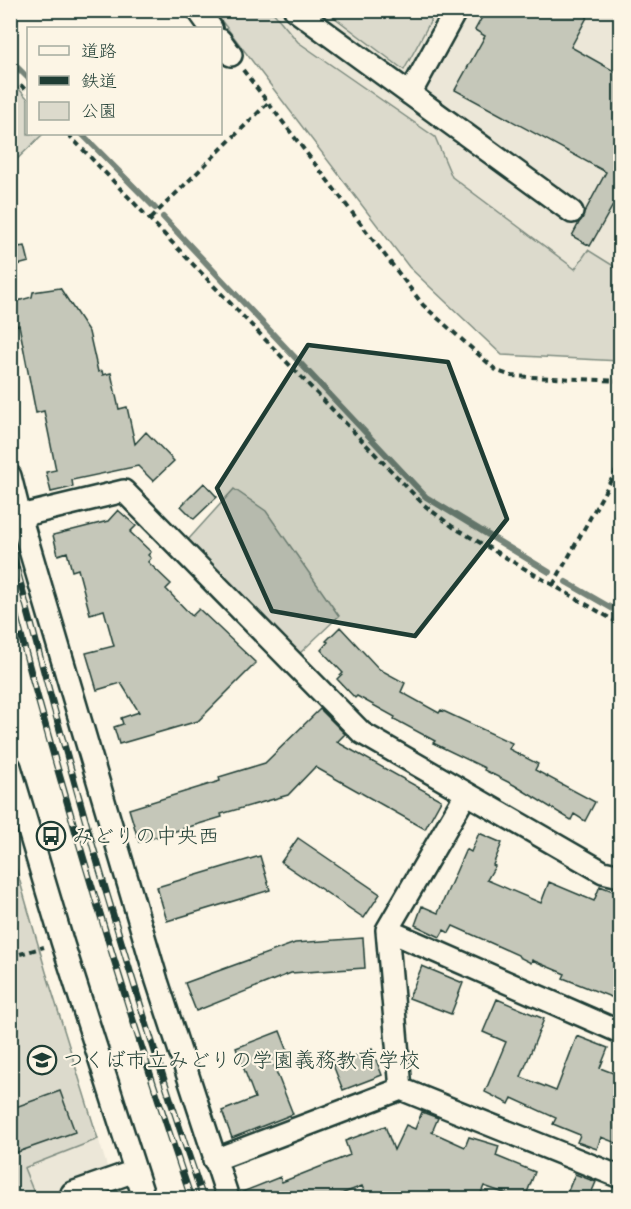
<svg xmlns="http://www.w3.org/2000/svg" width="631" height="1209" viewBox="0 0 631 1209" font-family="'Balsamiq Sans','Klee One',sans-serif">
<rect width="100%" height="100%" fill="#fcf5e5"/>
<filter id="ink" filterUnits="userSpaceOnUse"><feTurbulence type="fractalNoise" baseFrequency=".0167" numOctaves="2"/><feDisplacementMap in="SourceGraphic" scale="12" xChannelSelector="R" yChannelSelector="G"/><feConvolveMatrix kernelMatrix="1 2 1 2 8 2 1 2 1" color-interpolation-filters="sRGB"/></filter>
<g filter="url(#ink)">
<path fill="#ece7d8" d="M214,11H620V358L604,360L502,355L409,267Z
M46,972L117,1198H11Z"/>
<path fill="#dcdacc" stroke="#7e8c80" stroke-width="1.5" d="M214,11H272L298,42L435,137L452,177L575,269L588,250L620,270V361L502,355L409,267Z
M326,11H436L404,70Z
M10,79L28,99V134H43L11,165Z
M234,489L266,511L339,616L299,654L187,541Z
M10,847L46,972L98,1139L24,1168L36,1198H11Z"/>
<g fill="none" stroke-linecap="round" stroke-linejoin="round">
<path stroke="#758479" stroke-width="6" d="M10,60L28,78
M82,134L155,208
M163,217L426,497L549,572
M566,582L620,613"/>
</g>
<path fill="#c5c7b9" stroke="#1f3d34" stroke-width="1.5" d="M486,10H591L571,47L621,75V191L590,246L572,236L606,172L455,90L485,36L475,30Z
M25,246L29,262L10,267V248Z
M60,288L89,332L98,372L102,371L103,375L111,373L119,409L127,407L135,444L146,432L174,461L153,481L138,466L72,480L73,487L51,492L46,472L56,470L44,411L36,413L19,325L10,327V303L32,297L33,292Z
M204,483L217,497L194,519L181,506Z
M118,510L136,526L130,532L151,552L148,555L151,558L148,562L171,584L166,589L192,616L199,609L256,663L198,721L119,744L114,727L123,724L121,718L139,712L121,683L97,690L86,653L114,646L104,610L90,614L78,569L72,571L67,552L58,555L53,535L108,521Z
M340,627L379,669L405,683L401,692L439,713L441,710L512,743L509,749L538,764L535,770L595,802L585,821L574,814L571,820L514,785L484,770L485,768L433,743L435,741L394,719L395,717L357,696L355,698L337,679L343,673L321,650L328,642L326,641Z
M320,709L345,734L337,742L441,800L425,829L315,767L288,795L221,814L222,817L139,842L129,809L220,781L219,777L265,763Z
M479,833L502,843L493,865L495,866L487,880L541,903L549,882L594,901L600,886L621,894V1001L563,978L565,974L532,960L531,963L519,957L518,955L453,926L449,933L444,930L440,937L415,925L422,906L438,913L466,849L471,852Z
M298,838L380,894L364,918L281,862Z
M260,856L270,890L167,921L157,887Z
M363,938L365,968L291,973L196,1011L185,983L295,943Z
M422,966L463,983L451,1014L409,998Z
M497,999L544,1019L521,1077L556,1091L577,1036L608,1048L600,1068L621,1076V1145L601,1137L597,1149L577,1142L580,1135L553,1124L556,1118L512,1098L509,1104L485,1092L506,1042L483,1032Z
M280,1031L291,1059L274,1066L293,1114L232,1138L222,1111L255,1098L236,1048Z
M372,1049L382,1075L343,1090L333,1065Z
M60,1091L75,1132L15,1153L10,1141V1109Z
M422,1112L438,1118L432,1132L465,1147L469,1137L499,1146L496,1156L535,1172L525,1198H518L484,1186L479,1198H367L362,1186L331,1198H240V1193L280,1177L282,1182L350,1155L345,1141L385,1126L394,1150L406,1125L415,1129Z
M575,1174L596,1182L589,1198H565Z"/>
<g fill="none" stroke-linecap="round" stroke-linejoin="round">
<g stroke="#1f3d34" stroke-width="26">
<path id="minor" d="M198,10L211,28
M295,10L572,212
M220,40L231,55
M410,94L456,10
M10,476L20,516L157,981L228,1198
M20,516L124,491L362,733L603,872L620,876
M10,767L62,941L144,1198
M387,930L620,1032
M401,1089L387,930L466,794
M214,1160L401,1089L620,1177
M74,1198L72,1193L135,1171"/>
</g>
<path stroke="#1f3d34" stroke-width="4" stroke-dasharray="6 4.5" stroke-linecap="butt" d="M243,70L423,305L497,371L512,376L620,381
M21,85L28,93
M68,134L424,505L453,527L620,624
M151,218L268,103
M553,585L620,464
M10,957L44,947"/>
<use href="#minor" stroke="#fcf5e5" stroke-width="21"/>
<g stroke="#1f3d34" stroke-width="7">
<path id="rail" d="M10,543C67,764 130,983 203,1198
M10,594C63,798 124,999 191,1198"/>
</g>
<use href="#rail" stroke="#fcf5e5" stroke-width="4.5" stroke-dasharray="14" stroke-linecap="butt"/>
</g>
</g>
<path fill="#1f3d34" fill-opacity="0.2" stroke="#1f3d34" stroke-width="4.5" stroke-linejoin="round" d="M308,345L448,362L507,519L415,636L272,611L217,488Z"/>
<defs>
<g id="bus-ring" transform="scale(1.5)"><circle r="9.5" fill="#fcf5e5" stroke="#1f3d34" stroke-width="1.5"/><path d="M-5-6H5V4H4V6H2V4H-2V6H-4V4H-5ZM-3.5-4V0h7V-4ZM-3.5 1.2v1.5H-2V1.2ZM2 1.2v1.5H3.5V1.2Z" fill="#1f3d34"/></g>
<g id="school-ring" transform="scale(1.5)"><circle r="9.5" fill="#fcf5e5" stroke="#1f3d34" stroke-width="1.5"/><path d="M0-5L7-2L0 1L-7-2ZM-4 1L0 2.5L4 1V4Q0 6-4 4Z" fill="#1f3d34"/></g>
</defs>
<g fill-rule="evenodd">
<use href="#bus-ring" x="51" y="836"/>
<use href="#school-ring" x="42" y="1060"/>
</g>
<g text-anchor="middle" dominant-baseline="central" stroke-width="4.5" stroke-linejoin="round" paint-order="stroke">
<g font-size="21" fill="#1f3d34" stroke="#fcf5e5" text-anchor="start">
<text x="72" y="836">みどりの中央西</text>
<text x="63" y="1060">つくば市立みどりの学園義務教育学校</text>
</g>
</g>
<rect width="631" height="1209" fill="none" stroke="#fcf5e5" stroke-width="36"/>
<rect x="18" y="18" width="595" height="1173" fill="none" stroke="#1f3d34" stroke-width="2" filter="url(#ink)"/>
<rect x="27" y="27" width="195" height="108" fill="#fcf5e5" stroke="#a4ab9e" stroke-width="1.5"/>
<rect x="39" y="46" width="30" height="9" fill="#fcf5e5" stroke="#a4ab9e" stroke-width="1.5"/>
<text x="81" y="57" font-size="18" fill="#1f3d34">道路</text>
<rect x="39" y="76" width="30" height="9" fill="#1f3d34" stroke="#a4ab9e" stroke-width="1.5"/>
<text x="81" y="87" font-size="18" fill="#1f3d34">鉄道</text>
<rect x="39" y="102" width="30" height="18" fill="#dcdacc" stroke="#a4ab9e" stroke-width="1.5"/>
<text x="81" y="117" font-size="18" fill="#1f3d34">公園</text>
</svg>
